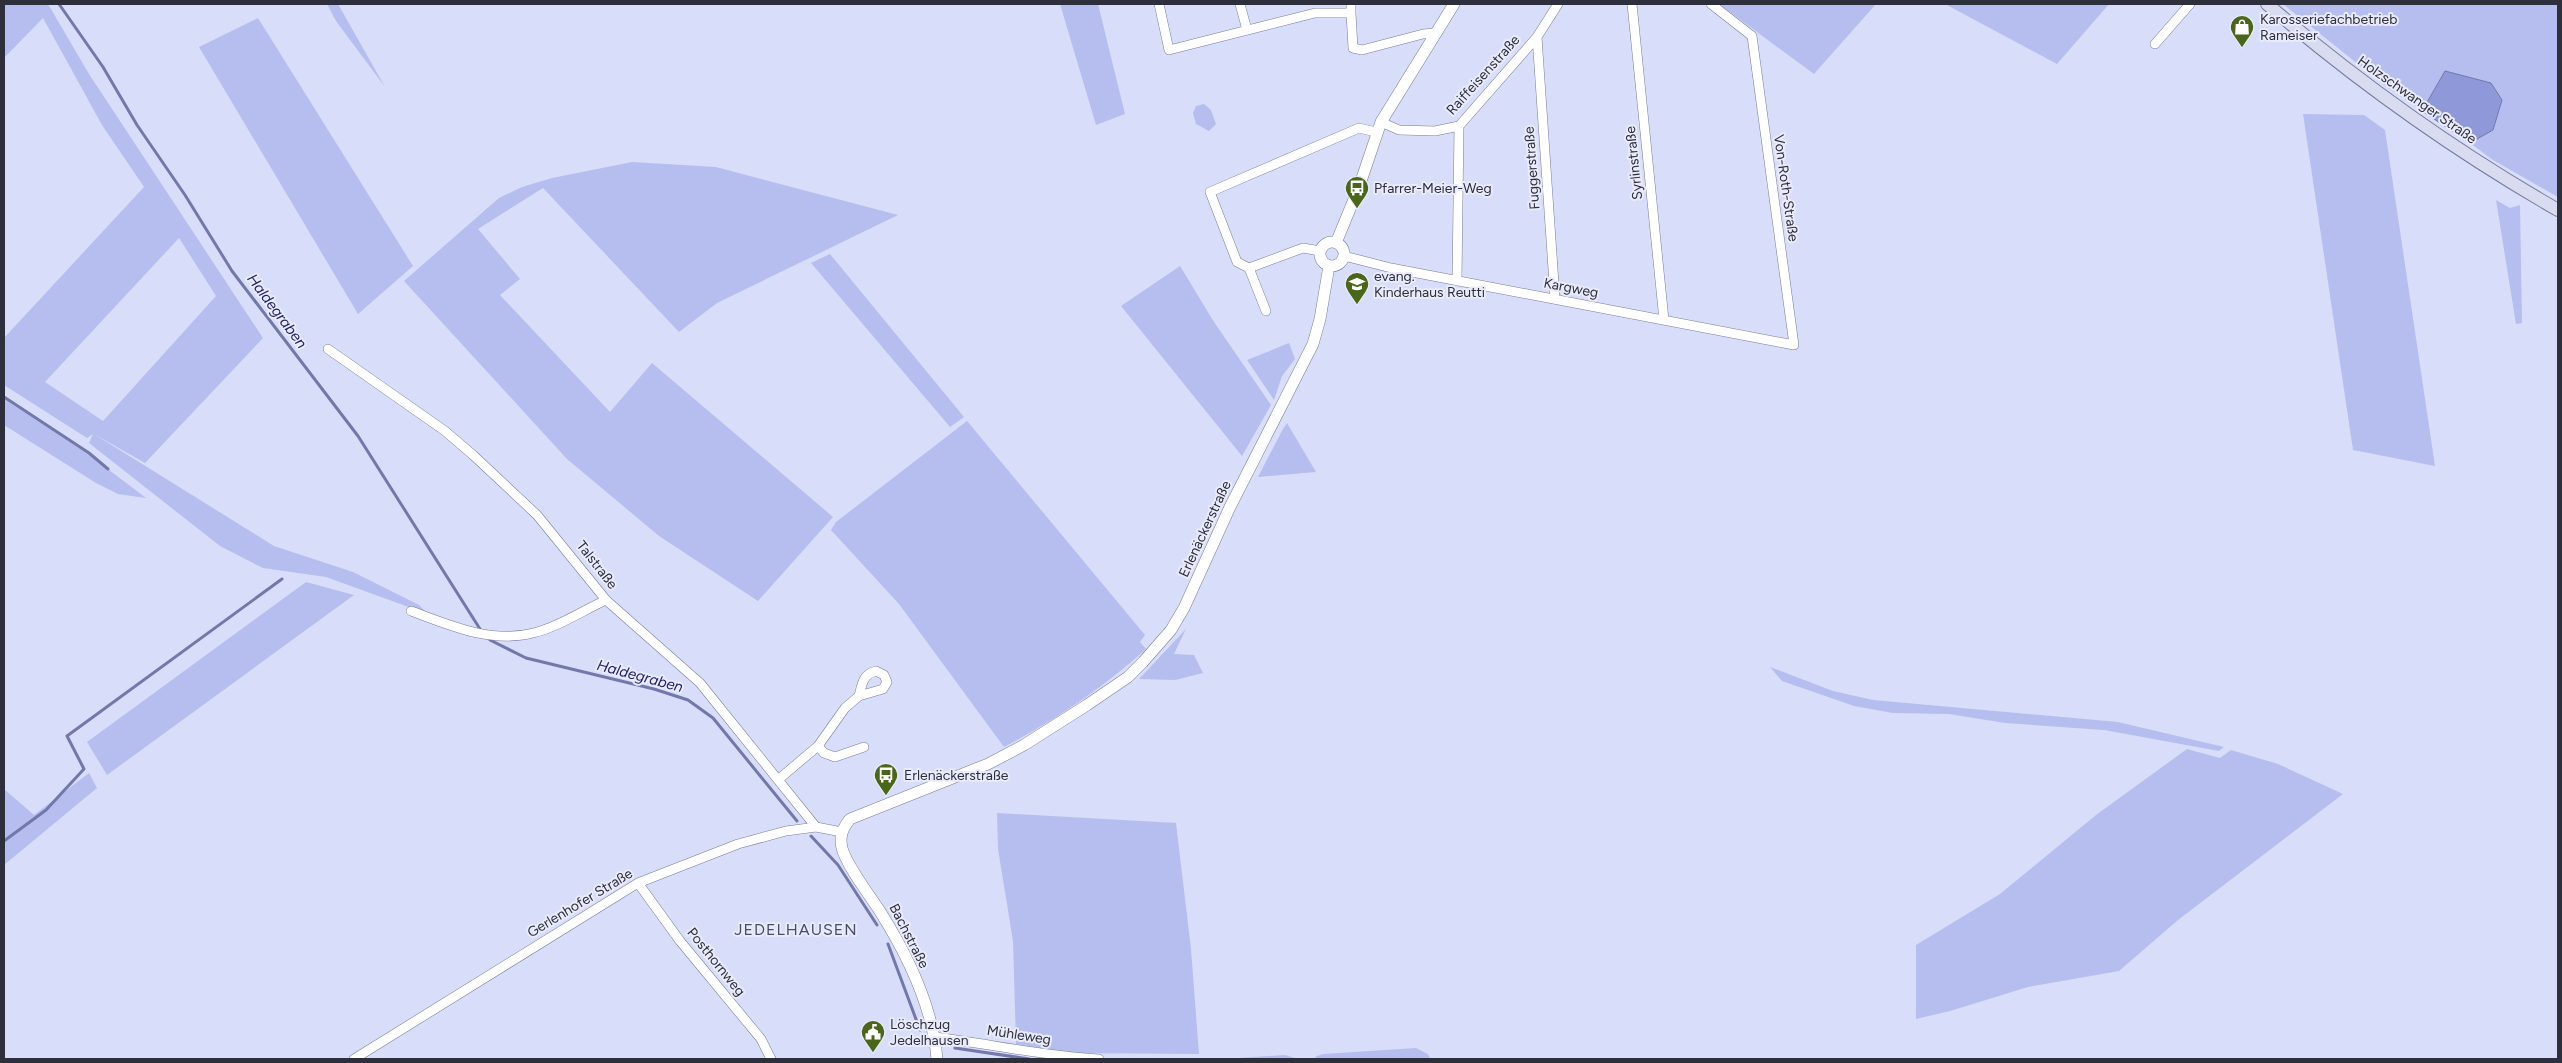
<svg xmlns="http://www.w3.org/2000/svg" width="2562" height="1063" viewBox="0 0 2562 1063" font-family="Figtree,sans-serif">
<rect width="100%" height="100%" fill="#d8ddfa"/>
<path fill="#b6beef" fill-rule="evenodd" d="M4,4H48L89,74L263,338L145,463L94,434L274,546L353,572L419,605L428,614L326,577L263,568L220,546L89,443L93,434L87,438L4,385V338L144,187L102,125L43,18L4,58ZM179,238L216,296L103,421L45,382Z
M327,4H338L385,87L336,21Z
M1060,4H1098L1125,114L1096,125Z
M1719,4H1876L1814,74Z
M1945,4H2109L2057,64Z
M2283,4H2558V197L2493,160L2470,143L2493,130L2502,100L2445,71L2422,111L2384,85Z
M258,18L413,266L358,314L199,47Z
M1204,104L1211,110L1216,124L1209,131L1196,124L1193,113L1196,106Z
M2303,114L2364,115L2385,130L2435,466L2353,450Z
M632,162L716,167L898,215L717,303L679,332L543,188L478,229L520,279L500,295L610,412L652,363L833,517L758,601L659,536L567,459L404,281L499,198L522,187L552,178Z
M2496,200L2510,208L2520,205L2522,323L2516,324Z
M830,254L964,417L950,427L811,263Z
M1180,266L1214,322L1271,405L1242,456L1121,306Z
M1289,343L1295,359L1282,376L1274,400L1247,360Z
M4,399L88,454L146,498L118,494L96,483L4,425Z
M967,421L1145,635L1140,642L1146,649C1103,688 1055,720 1004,747L899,604L831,530L836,522Z
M1287,423L1316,472L1258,477L1283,429Z
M306,582L354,595L107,775L87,742Z
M1186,629L1174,654L1194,655L1203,673L1175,680L1139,679Z
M1770,667L1833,691L1873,700L2118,722L2224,747L2219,751L2104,730L2005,723L1949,714L1893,713L1854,706L1782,681Z
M2187,749L2220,758L2231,750L2278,764L2343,794L2178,920L2119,971L2028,987L1950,1011L1916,1019V945L2000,894L2096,815Z
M89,773L97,788L4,865V789L34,815Z
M997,813L1176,823L1191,949L1199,1054L1068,1053L1016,1044L1013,941L998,849Z
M1416,1048L1428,1054L1430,1059H1314L1317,1056L1323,1054Z
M1285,1055L1298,1059H1224Z"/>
<path fill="#8f98d9" stroke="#7278aa" d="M2445,71L2491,83L2502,100L2493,130L2470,143L2422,111Z"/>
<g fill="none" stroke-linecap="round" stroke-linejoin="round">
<path stroke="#7278aa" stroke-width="3" d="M59,4L103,67L137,125L185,195L232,271L358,436L480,629
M4,397L89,453L108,469
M490,640L526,658L654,689L688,700L713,718L797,821
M811,836L838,865L877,925
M4,841L46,810L84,769L67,736L282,579
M888,944L920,1030
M955,1048L1029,1059"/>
<g stroke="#777c9c" stroke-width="10">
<path id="minor" d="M1159,4L1169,50L1315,13H1351V4
M1240,4L1247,30
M1632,4L1664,320
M1351,13L1353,48L1362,50L1423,34L1436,33
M1537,37L1555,298
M2155,44L2190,4
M1381,122L1399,130L1435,131L1459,126L1537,37L1558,4
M1320,251L1303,248L1249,268L1237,262L1210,192L1359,128L1376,132
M1344,256L1391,268L1794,345L1752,36L1711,4
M1249,268L1266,311
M1457,281L1459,126
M328,349L445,431L473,455L537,515L606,600L700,683L816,827
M411,611C449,625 491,644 533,633C558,627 582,611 606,600
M818,746L824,753L835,757L864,747
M779,779L818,746L845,708L859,696L883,689L887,682L884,675L876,671C863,674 862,684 859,696
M638,883L680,941L761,1039L771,1059
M935,1037C990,1044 1044,1056 1099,1059
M354,1059L638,883L738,844L786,831L816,827L842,832"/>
</g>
<g stroke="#777c9c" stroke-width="12">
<path id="tertiary" d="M1320 254a12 12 0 1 1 24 0a12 12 0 1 1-24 0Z
M1336,243L1359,187L1381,122L1454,4
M937,1059C933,1009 908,956 881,913C871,897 846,865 842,848C839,836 843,828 850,819L988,764L1024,745L1087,705L1128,677L1143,662L1171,630L1184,608L1230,507L1313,344L1320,319L1329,266"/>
</g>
<g stroke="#777c9c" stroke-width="14">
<path id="secondary" d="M2267,4C2357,81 2455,151 2558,210"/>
</g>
<use href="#minor" stroke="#fff" stroke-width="9"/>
<use href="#tertiary" stroke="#fff" stroke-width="11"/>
<use href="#secondary" stroke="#d9dcf1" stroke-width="12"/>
</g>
<defs>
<g id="shop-pin" transform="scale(1.25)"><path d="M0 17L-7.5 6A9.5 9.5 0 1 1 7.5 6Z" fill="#4a6619" stroke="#e9ebfa"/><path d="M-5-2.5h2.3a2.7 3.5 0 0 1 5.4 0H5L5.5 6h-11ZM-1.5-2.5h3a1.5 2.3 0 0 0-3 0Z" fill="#fff"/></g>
<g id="bus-pin" transform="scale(1.25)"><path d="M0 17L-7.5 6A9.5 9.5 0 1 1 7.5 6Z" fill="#4a6619" stroke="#e9ebfa"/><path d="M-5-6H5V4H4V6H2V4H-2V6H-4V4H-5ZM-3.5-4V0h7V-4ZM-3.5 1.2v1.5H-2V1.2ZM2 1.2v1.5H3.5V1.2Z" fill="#fff"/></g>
<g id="school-pin" transform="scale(1.25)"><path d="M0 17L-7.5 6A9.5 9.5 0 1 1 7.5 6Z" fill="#4a6619" stroke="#e9ebfa"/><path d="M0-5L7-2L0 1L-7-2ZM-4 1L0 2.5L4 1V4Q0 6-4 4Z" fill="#fff"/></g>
<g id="civic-pin" transform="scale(1.25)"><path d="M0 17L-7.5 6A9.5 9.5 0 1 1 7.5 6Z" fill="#4a6619" stroke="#e9ebfa"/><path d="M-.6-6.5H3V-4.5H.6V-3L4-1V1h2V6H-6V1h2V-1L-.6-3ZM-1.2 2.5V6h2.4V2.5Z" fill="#fff"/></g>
</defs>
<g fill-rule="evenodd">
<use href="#shop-pin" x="2242" y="27"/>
<use href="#bus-pin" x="1357" y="188"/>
<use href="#school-pin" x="1357" y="284"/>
<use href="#bus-pin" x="886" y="775"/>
<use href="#civic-pin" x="873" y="1032"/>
</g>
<g text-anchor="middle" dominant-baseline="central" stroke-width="4" stroke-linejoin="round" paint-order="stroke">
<g font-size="14" fill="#2d2f3d" stroke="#e9ebfa" text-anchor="start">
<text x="2260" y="19">Karosseriefachbetrieb<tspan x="2260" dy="16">Rameiser</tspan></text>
<text x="1374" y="188">Pfarrer-Meier-Weg</text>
<text x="1374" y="276">evang.<tspan x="1374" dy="16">Kinderhaus Reutti</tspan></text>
<text x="904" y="775">Erlenäckerstraße</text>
<text x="890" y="1024">Löschzug<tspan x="890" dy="16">Jedelhausen</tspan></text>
</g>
<g font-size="14" fill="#2d2f3d" stroke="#e9ebfa">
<text transform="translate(1483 75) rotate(-48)">Raiffeisenstraße</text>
<text transform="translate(2417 100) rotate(35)">Holzschwanger Straße</text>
<text transform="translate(1634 163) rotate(-96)">Syrlinstraße</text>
<text transform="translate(1532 168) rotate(-94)">Fuggerstraße</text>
<text transform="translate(1786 188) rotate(82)">Von-Roth-Straße</text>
<text transform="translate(1571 288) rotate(11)">Kargweg</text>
<text transform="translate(1205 529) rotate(-65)">Erlenäckerstraße</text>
<text transform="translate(597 565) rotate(52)">Talstraße</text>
<text transform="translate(580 903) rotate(-31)">Gerlenhofer Straße</text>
<text transform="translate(909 936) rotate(63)">Bachstraße</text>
<text transform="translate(716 962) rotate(51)">Posthornweg</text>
<text transform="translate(1019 1035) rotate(9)">Mühleweg</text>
</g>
<g font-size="15" font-style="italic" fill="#25236d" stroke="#e9ebfa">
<text transform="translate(277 311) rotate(53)">Haldegraben</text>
<text transform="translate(640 676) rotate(15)">Haldegraben</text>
</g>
<g font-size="16" letter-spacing="1" fill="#494d6b" stroke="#e9ebfa">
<text x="796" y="929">JEDELHAUSEN</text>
</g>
</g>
<rect width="2562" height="1063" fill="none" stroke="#2d2f3d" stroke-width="10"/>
</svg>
